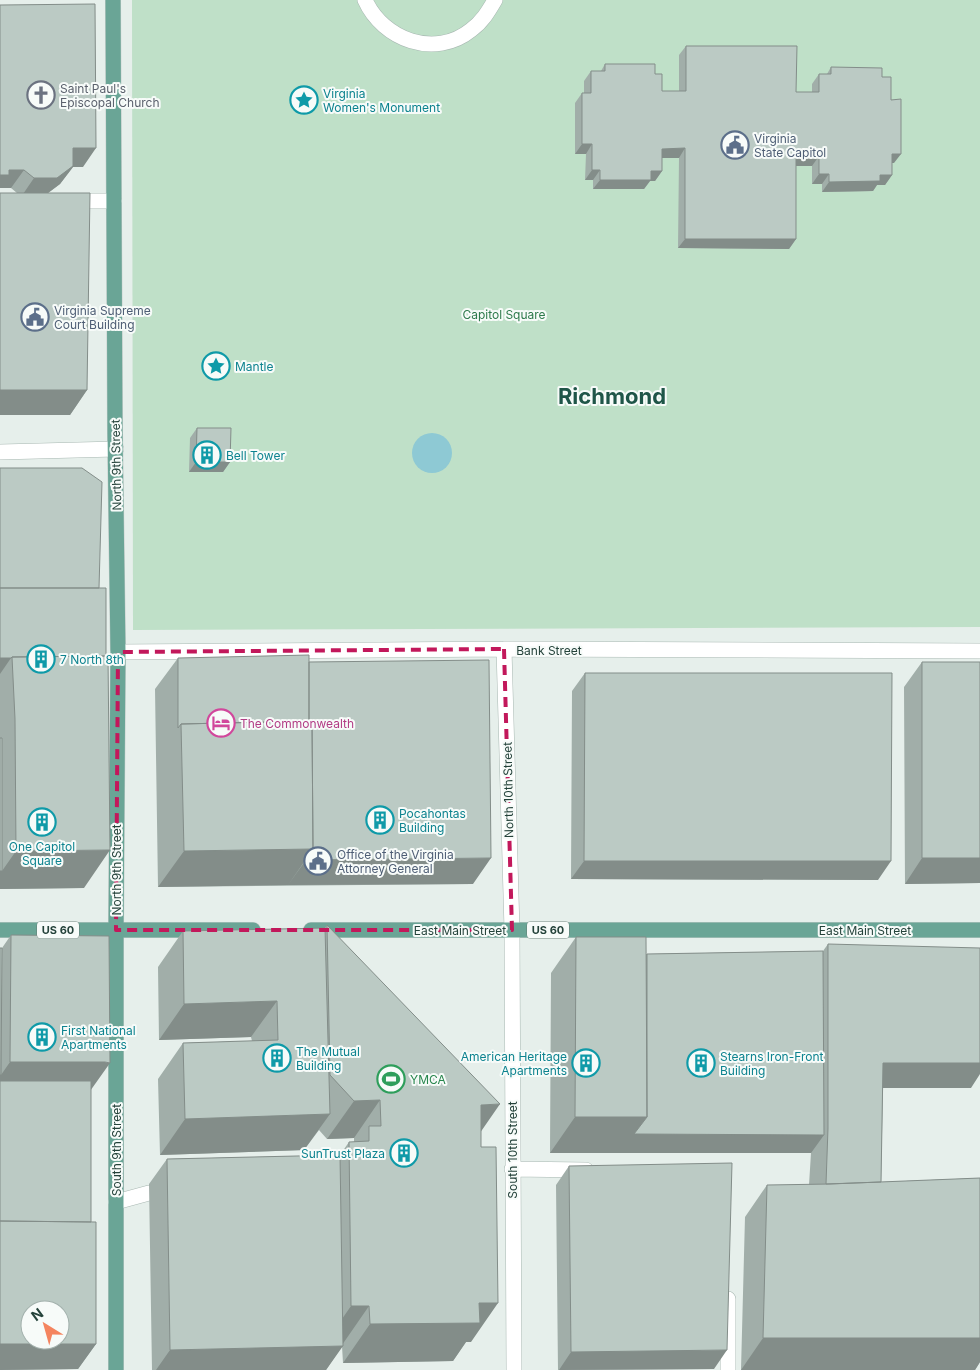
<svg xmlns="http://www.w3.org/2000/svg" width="980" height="1370" viewBox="0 0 980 1370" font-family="Inter,sans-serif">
<rect width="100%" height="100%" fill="#e6efeb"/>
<path fill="#bfe0c8" d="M132,0H980V627L133,630Z"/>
<path fill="#8ec9d4" d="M412 453a20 20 0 1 1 40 0a20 20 0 1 1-40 0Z"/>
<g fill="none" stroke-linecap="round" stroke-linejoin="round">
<g stroke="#a8b8b2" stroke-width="16">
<path id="minor" d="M365,0C383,40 435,59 471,30C482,22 488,12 495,0
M69,201H114
M0,452L116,449
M504,649L512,930L514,1370
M118,652L504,649L980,651
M512,1169L586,1170
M116,1202L149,1193
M728,1370V1299"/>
</g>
<g stroke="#c2cac8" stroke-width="16">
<path id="major" d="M113,0L115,433L118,652L116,930V1370
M0,930H253
M311,930H980"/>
</g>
<use href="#minor" stroke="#fff" stroke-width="15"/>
<use href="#major" stroke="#6aa596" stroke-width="15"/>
</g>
<path fill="#a1aea9" d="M0,5L83,167H73L60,184L48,193L87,390L70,415H0V193H17L11,188H0Z
M686,46L796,92H812V84L819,74H827L831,67L882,77L891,100L894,163H892V175L885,185H877L873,191L822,192V184H812V166H796V239L789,249L678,248L679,158H662V171L655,181H650L644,189H593V180H585L586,154H575V103L582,93H584V81L591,71H601L605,64L655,74L662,91H679V55Z
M197,428L230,462L223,472H189L190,438Z
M0,468L84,888L0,889Z
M178,658L309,662L473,884L158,887L155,689Z
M922,662H980V883L905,884L904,687Z
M585,673L878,880L571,879L572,691Z
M327,925L481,1131L471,1342H466L453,1361L343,1363L342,1346L326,1370H152L149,1184L167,1159L340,1155L349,1142H354V1138L327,1139L319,1130L304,1150L160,1155L158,1079L183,1043L252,1041L251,1037L159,1040L158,967L183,931L325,928Z
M11,935L91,1089V1222L96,1344L78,1369L0,1370V948H2Z
M576,937L646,954L823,951L828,944L971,1088H883L881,1182L980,1178V1362L975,1370H741L745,1217L767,1185H809L811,1153H550L551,973Z
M569,1166L714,1369L558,1370L556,1185Z"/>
<path fill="#838d89" d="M582,144H592L586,154H575Z
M73,148H96L83,167H73L60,184L44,196L21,197L34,178Z
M685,148L679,158H655L662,149Z
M892,154H901L894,163H885Z
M796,156H819L812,166H789Z
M9,170H24L11,188H0V175Z
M592,170H600L593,180H585Z
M651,171H662L655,181H650L644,189H593L600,180Z
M819,174H829L822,184H812Z
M880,175H892L885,185H877L873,191L822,192L829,182Z
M685,239H796L789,249L678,248Z
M0,390H87L70,415H0Z
M196,462H230L223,472H189Z
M0,658H11L0,674Z
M313,849L288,885L158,887L184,851Z
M110,850L84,888L0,889V871H2L16,851Z
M491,858L473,884L288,885L306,860Z
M922,858H980V883L905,884Z
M584,861H891L878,880L571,879Z
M277,1001L251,1037L159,1040L184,1004Z
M10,1062H105L110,1063L83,1101L0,1100V1075H1Z
M883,1063H980V1074L971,1088H865Z
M380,1100L354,1138L327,1139L354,1101Z
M500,1104L473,1143L481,1105Z
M330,1114L304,1150L160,1155L185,1119Z
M575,1117H647L824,1135L811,1153H550Z
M479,1303H498L471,1342H466L453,1361L343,1363L370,1324Z
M351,1306H369L342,1345H324Z
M763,1338H980V1362L975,1370H741Z
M0,1344H96L78,1369L0,1370Z
M343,1346L326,1370H156L170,1350Z
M727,1350L714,1369L559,1370L571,1352Z"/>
<path fill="#bbcac4" stroke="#838d89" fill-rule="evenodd" d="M95,4L96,148H73V166L57,178H34L24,170H9V175H0V5Z
M686,46H797L796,92H819V74H831V67L882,68V77H891V100L901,99V154H892V175H880V181L829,182V174H819V156H796V239H685V148L662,149V171H651V180H600V170H592V144H582V93H591V71H605V64H655V74H662V91H686Z
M0,193H90L87,390H0Z
M197,428H231L230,462H196Z
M0,468H82L102,482L99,588H0Z
M0,588H106V656L12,657L11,658H0Z
M309,655V721L181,724L178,728V658Z
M108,656L110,850L16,851L15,719L12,657Z
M489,660L491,858L306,860L313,849L312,721H309V662Z
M922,662H980V858H922Z
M585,673H892L891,861H584Z
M312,721L313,849L184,851L181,724Z
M0,738H2V871H0Z
M327,925L500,1104L481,1105V1147H496L498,1303H479L480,1323L370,1324L369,1306H351L349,1142L369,1141V1126H381L380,1100L354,1101L330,1075Z
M325,928L330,1114L185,1119L183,1043L278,1040L277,1001L184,1004L183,931Z
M11,935L109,936L110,1063L105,1062H10Z
M576,937H646L647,1117H575Z
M828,944L980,948V1063H883L881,1182L826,1184L828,1128Z
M0,948H2L1,1075H0Z
M823,951L824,1135L634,1134L647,1117V954Z
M0,1081H91V1222L0,1221Z
M340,1155L343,1346L170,1350L167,1159Z
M732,1163L727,1350L571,1352L569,1166Z
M980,1178V1338H763L767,1185L830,1184Z
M0,1221L96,1222V1344H0ZM30,1310H60V1340H30Z"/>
<path fill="none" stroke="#c2185b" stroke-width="4" stroke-dasharray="10 6" stroke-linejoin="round" d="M504,649L512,930H116L118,652Z"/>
<defs>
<g id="church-ring" transform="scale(1.4375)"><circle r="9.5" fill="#f7fbf9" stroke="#6b7280" stroke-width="1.5"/><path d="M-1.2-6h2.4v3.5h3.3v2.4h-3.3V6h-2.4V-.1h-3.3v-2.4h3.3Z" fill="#6b7280"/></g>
<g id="sight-ring" transform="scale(1.4375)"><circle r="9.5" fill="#f7fbf9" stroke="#0f9aa8" stroke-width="1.5"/><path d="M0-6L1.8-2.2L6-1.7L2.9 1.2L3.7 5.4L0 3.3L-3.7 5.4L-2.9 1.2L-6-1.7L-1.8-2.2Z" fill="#0f9aa8"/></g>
<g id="civic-ring" transform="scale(1.4375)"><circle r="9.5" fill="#f7fbf9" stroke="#5c6f8a" stroke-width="1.5"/><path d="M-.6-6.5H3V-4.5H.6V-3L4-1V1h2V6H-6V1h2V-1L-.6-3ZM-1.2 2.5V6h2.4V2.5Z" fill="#5c6f8a"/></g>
<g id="building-ring" transform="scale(1.4375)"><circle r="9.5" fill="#f7fbf9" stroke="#0f9aa8" stroke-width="1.5"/><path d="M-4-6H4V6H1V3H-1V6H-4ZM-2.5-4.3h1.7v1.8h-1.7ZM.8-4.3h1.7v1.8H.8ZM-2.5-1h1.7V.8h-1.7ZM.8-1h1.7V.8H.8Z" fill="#0f9aa8"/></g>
<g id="hotel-ring" transform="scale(1.4375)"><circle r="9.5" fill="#f7fbf9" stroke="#d1479c" stroke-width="1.5"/><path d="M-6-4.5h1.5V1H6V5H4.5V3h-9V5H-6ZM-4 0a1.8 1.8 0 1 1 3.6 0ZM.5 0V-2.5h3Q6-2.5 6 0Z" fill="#d1479c"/></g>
<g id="stadium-ring" transform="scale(1.4375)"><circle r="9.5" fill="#f7fbf9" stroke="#2e9e5b" stroke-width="1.5"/><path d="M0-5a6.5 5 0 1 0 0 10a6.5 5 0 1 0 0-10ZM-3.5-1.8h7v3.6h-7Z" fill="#2e9e5b"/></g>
</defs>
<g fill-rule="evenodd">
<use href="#church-ring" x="41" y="95"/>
<use href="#sight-ring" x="304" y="100"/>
<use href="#civic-ring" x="735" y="145"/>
<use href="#civic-ring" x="35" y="317"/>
<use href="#sight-ring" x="216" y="366"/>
<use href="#building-ring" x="207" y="455"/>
<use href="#building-ring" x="41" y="659"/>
<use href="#hotel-ring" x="221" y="723"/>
<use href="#building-ring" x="380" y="820"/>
<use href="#building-ring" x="42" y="822"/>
<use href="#civic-ring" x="318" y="861"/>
<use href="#building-ring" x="42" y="1037"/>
<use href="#building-ring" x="277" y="1058"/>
<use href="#building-ring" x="586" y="1063"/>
<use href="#building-ring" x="701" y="1063"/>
<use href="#stadium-ring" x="391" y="1079"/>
<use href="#building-ring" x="404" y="1153"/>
</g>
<g text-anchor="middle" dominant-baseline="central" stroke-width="4" stroke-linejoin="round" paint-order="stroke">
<g fill="#f7fbf9" stroke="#637a73" stroke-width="1">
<rect x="37" y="921.5" width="42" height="17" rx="4"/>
<rect x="527" y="921.5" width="42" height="17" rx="4"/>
</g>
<g font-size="11" font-weight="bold" fill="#24423a">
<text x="58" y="930">US 60</text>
<text x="548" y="930">US 60</text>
</g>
<g font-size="12" fill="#5b616d" stroke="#f7fbf9" text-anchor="start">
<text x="60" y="88">Saint Paul's<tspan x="60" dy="14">Episcopal Church</tspan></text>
</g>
<g font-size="12" fill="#0d838f" stroke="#f7fbf9" text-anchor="start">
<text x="323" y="93">Virginia<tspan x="323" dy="14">Women's Monument</tspan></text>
<text x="235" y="366">Mantle</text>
<text x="226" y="455">Bell Tower</text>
<text x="60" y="659">7 North 8th</text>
<text x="399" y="813">Pocahontas<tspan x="399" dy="14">Building</tspan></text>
<text x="42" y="846" text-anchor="middle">One Capitol<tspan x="42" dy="14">Square</tspan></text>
<text x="61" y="1030">First National<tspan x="61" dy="14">Apartments</tspan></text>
<text x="296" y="1051">The Mutual<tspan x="296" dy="14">Building</tspan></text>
<text x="567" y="1056" text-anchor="end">American Heritage<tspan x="567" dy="14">Apartments</tspan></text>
<text x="720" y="1056">Stearns Iron-Front<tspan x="720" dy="14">Building</tspan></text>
<text x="385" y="1153" text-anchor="end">SunTrust Plaza</text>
</g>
<g font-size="12" fill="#4e5e75" stroke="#f7fbf9" text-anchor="start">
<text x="754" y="138">Virginia<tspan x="754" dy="14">State Capitol</tspan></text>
<text x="54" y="310">Virginia Supreme<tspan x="54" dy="14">Court Building</tspan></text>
<text x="337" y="854">Office of the Virginia<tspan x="337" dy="14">Attorney General</tspan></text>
</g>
<g font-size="12" fill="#2d7a4b" stroke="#f7fbf9">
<text x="504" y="314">Capitol Square</text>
</g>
<g font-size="12" fill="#24423a" stroke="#f7fbf9">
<text transform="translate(116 465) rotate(-91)">North 9th Street</text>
<text x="549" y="650">Bank Street</text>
<text transform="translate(508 790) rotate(-91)">North 10th Street</text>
<text transform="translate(116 870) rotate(-90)">North 9th Street</text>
<text x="460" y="930">East Main Street</text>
<text x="865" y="930">East Main Street</text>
<text transform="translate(116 1150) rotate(-90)">South 9th Street</text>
<text transform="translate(512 1150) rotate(-90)">South 10th Street</text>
</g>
<g font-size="12" fill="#b23c85" stroke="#f7fbf9" text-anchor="start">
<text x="240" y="723">The Commonwealth</text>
</g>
<g font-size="12" fill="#27864d" stroke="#f7fbf9" text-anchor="start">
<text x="410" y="1079">YMCA</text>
</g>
<g font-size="22" font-weight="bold" fill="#1f5548" stroke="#f7fbf9">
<text x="612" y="396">Richmond</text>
</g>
</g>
<g transform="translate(45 1325) rotate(323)"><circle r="24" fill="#f7fbf9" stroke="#a3b1ad"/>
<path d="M0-4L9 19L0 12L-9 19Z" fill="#f4845f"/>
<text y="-8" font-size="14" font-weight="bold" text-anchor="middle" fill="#24423a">N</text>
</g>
</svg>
